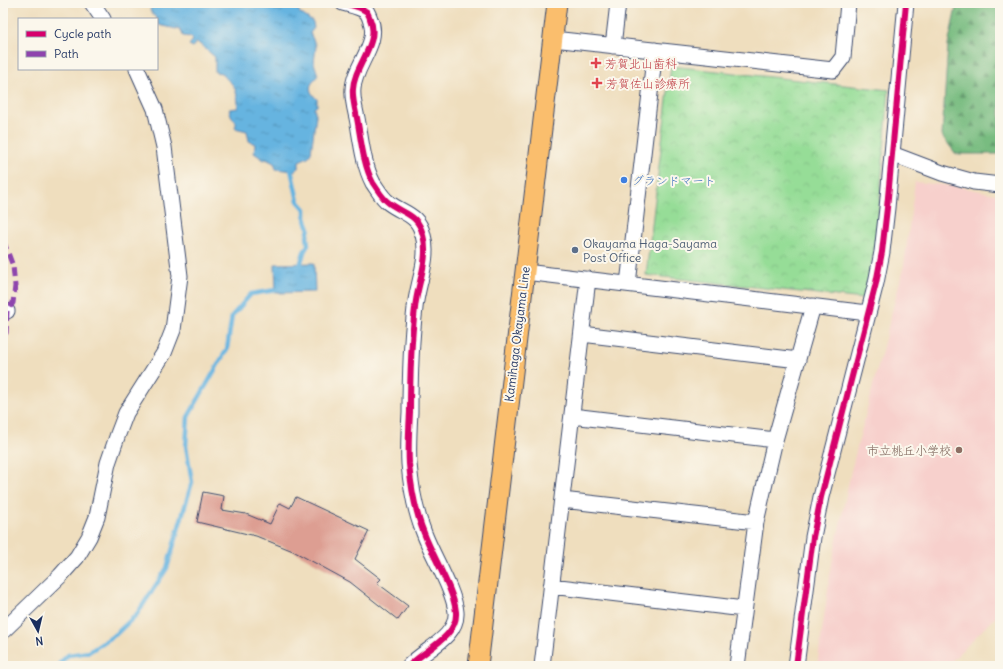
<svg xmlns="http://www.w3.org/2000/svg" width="1003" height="669" viewBox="0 0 1003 669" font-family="Delius,'Klee One',sans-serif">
<defs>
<pattern id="forest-firs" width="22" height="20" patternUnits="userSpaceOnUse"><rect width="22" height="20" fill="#78bc80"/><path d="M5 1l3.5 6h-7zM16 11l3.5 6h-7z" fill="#62996c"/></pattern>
<pattern id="park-crowns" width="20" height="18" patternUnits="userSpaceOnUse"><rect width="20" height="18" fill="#96dd97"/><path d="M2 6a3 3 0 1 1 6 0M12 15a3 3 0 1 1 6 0" fill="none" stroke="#81be85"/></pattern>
<pattern id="water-ripples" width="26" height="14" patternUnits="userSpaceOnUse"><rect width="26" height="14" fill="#66b4e0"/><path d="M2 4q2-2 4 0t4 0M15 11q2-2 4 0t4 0" fill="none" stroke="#5393b9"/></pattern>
</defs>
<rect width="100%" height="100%" fill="#fbf7ec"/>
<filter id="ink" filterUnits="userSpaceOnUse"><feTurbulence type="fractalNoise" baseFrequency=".025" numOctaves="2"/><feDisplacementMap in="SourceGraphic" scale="8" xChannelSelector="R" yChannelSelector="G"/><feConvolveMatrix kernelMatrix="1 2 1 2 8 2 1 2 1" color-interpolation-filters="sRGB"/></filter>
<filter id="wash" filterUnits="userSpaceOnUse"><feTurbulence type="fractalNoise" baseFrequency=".012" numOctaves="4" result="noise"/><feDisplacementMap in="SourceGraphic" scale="16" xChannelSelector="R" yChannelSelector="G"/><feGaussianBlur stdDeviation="0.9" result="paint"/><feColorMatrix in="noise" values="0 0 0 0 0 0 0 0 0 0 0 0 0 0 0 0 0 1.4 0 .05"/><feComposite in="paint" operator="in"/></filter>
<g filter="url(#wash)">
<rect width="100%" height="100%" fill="#efdebe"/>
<path fill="#f7d0cc" d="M915,182L961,187L1000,195V614L992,620L947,666H817L831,568L851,471L904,265Z"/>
<path fill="url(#forest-firs)" stroke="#4a766f" d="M957,3H1000V154H956L942,136L948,45Z"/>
<path fill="url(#park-crowns)" stroke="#58867a" d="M671,66L889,90L876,242L864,299L646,275Z"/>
<path fill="url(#water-ripples)" stroke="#40729f" d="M156,3H299L297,7L300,13L313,22L314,28L310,33L316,46L314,63L318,75C310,85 306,89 317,99V106L314,108L316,115L311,153L308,157L299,161V167L294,171L276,169L274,163L266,159L264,160L254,153L255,144L249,141L247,131L235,128C238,120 234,121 231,115C230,113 230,111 229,109L238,108C238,101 237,91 233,85C229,81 225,78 222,73L215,72V57L197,42L193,47L189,45L193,40L191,37L183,36L181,30L159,25L157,19L150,11L151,7L156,6Z
M314,263L315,292L276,293L275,264Z"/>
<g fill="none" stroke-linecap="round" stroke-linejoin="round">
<path stroke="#66b4e0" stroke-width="4.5" d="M290,165L298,201L305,209V218L309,228L307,236L308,245L304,252L299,269
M57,666L68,655L89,652L116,634L137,614L167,568L192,482L186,446L188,417L227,349L232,316L251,294L282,289"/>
</g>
<g id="blocks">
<path fill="#dd9e92" d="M203,492L224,496L222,510L246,514L270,524L280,503L290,508L296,497L369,531L355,559L381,579L377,583L408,606L398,620L350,582L293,551L256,536L197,522Z"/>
</g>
</g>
<g filter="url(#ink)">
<use href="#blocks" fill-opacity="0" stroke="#3b496c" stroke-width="1"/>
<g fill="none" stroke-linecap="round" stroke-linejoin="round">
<g stroke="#3b496c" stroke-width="17">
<path id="minor" d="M92,3L103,19
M343,3C350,5 361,7 367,12C367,12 370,18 370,19C381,43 354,65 353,89C352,98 355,109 357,118C361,139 363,164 373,183C378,190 382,198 389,203C404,214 418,214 423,235C430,259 417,284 415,308C411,342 410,377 410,412C409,429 408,447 409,464C411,487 415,511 424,533C432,555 454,590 456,612C458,637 424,650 409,666
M553,39L833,70L843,57L848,3
M613,46L618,3
M892,154L942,173L974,182L1000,185
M525,272L868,313
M628,284L655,50
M3,313L7,311
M582,334L798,360
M572,416L775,440
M562,500L756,522
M551,586L744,609
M3,631L60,576L77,557L89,537L97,517L108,463L118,434L126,413L164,353L173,330L180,276L164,147L155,109L137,69
M542,666L588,279
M737,666L756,522L775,440L813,306
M796,666L813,537L821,497L876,283L882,252L887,208L906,3"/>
</g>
<g stroke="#3b496c" stroke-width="21">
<path id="major" d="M478,666L557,3"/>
</g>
<use href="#minor" stroke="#fff" stroke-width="15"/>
<use href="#major" stroke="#fabe6d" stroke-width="19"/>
<path stroke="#8e44ad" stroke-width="5" stroke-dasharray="10 5" stroke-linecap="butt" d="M3,240L13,266L15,286L13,303L7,311L6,333L3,334"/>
<g stroke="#fbf7ec" stroke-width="8">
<path id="cycleway" d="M343,3C350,5 361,7 367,12C367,12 370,18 370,19C381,43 354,65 353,89C352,98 355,109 357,118C361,139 363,164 373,183C378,190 382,198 389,203C404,214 418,214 423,235C430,259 417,284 415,308C411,342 410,377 410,412C409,429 408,447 409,464C411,487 415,511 424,533C432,555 454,590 456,612C458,637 424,650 409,666
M796,666L813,537L821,497L876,283L882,252L887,208L906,3"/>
</g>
<use href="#cycleway" stroke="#d6006c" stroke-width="6"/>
</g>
</g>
<g fill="#e0444e" stroke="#fbf7ec" stroke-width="1.5">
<path d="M594 57h4v4h4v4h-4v4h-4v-4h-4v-4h4z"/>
<path d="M595 77h4v4h4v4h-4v4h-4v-4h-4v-4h4z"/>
</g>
<circle fill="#3f7fe0" stroke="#fbf7ec" stroke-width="1.5" cx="624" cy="180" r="4"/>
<circle fill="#5c6f8a" stroke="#fbf7ec" stroke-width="1.5" cx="575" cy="250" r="4"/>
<circle fill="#8d6e63" stroke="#fbf7ec" stroke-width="1.5" cx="959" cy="450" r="4"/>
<g text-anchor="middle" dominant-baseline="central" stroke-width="4" stroke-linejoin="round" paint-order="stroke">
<g font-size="12" fill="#be3a42" stroke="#fbf7ec" text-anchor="start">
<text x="605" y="63">芳賀北山歯科</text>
<text x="606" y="83">芳賀佐山診療所</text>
</g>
<g font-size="12" fill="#366cbe" stroke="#fbf7ec" text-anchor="start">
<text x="632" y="180">グランドマート</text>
</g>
<g font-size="12" fill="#4e5e75" stroke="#fbf7ec" text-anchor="start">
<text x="583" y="243">Okayama Haga-Sayama<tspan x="583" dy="14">Post Office</tspan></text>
</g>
<g font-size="12" fill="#1b2f5e" stroke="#fbf7ec">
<text transform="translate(517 334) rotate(-83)">Kamihaga Okayama Line</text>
</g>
<g font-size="12" fill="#785e54" stroke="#fbf7ec" text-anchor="end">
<text x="951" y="450">市立桃丘小学校</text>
</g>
</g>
<rect width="1003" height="669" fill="none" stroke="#fbf7ec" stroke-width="16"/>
<rect x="18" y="18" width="140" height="52" fill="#fbf7ec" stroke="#a1a7b3"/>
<rect x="26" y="31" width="20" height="6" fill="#d6006c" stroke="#a1a7b3"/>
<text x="54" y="38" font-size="12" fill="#1b2f5e">Cycle path</text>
<rect x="26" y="51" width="20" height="6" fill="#8e44ad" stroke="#a1a7b3"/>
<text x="54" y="58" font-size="12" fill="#1b2f5e">Path</text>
<g transform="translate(38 631) rotate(172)" stroke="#fbf7ec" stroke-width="3" paint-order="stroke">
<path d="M0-3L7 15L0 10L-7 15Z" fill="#1b2f5e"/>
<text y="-6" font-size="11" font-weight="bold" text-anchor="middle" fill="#1b2f5e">N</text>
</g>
</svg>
